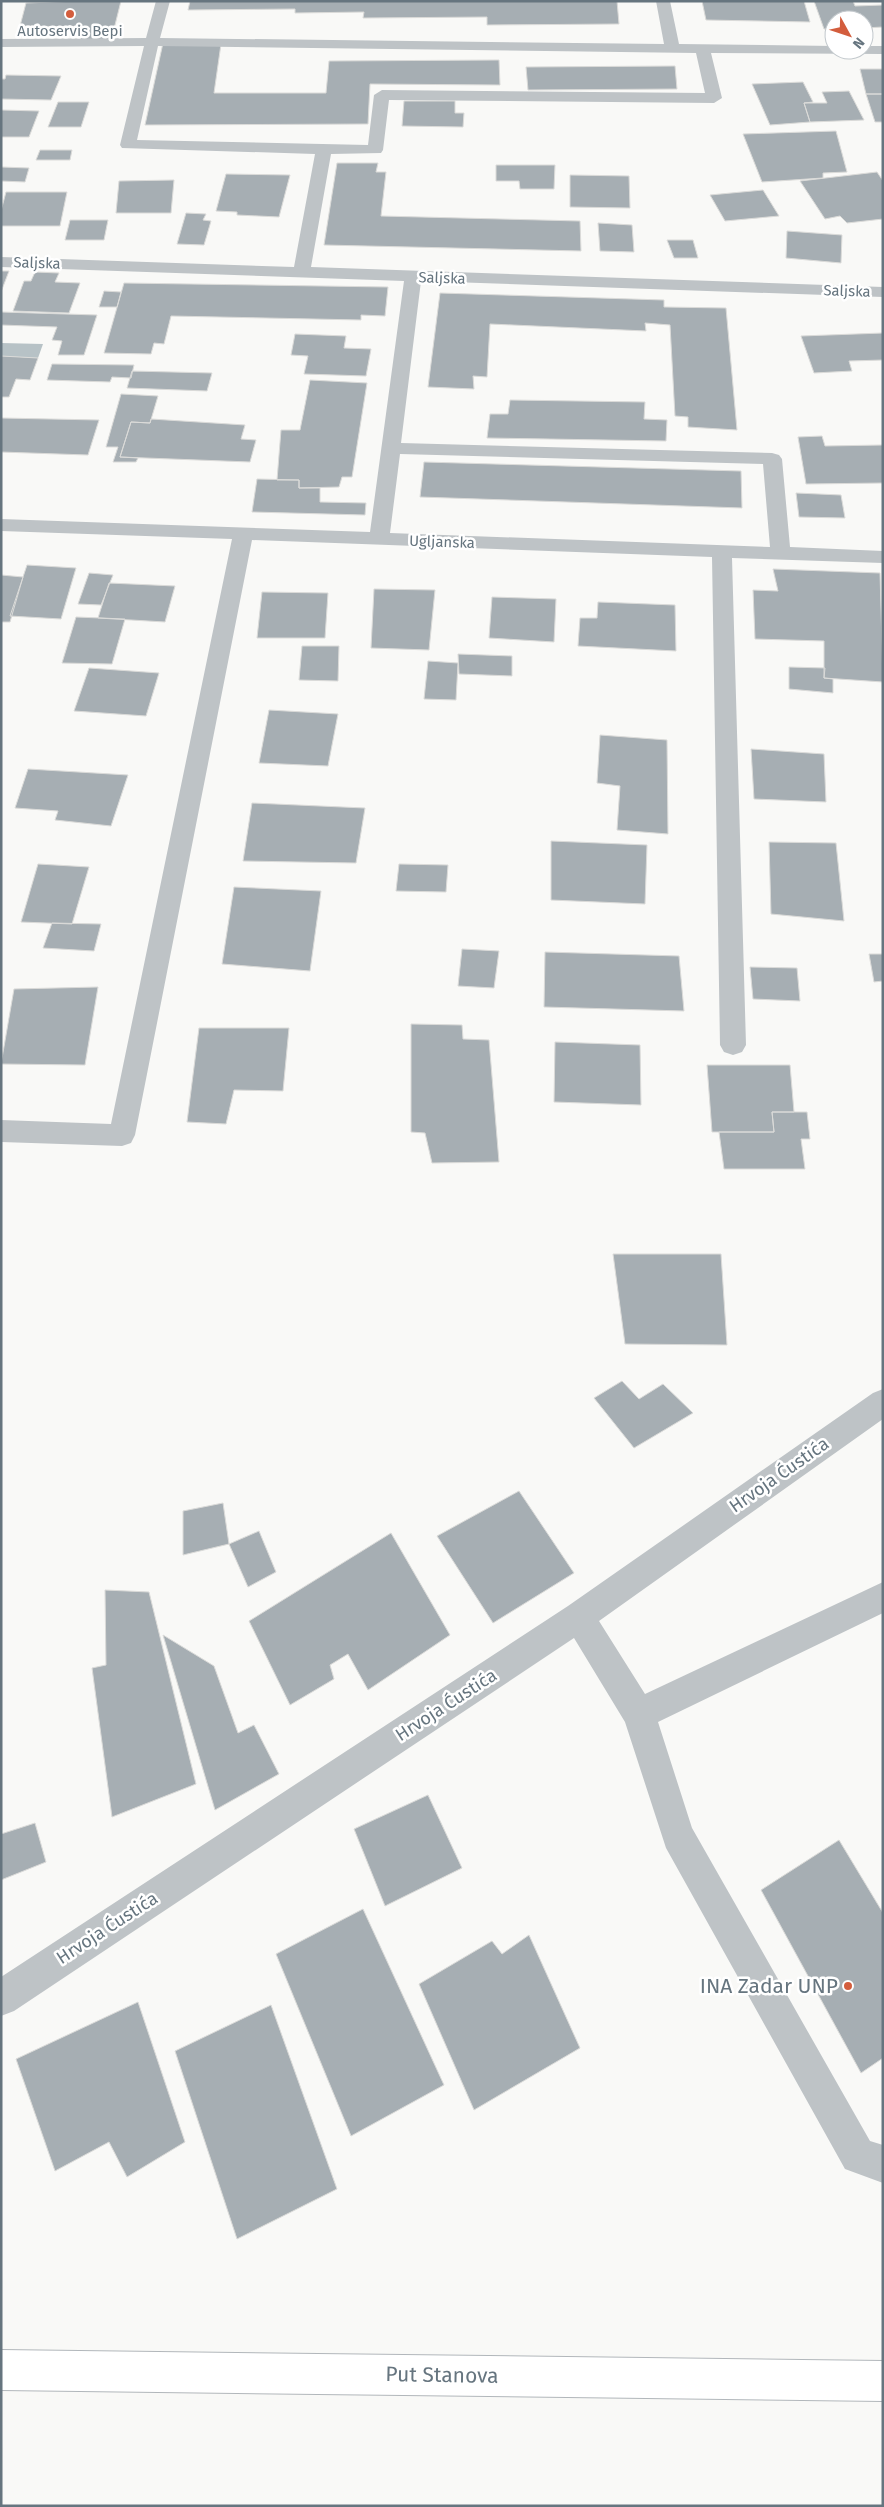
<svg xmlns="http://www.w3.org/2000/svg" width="884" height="2507" viewBox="0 0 884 2507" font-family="'Fira Sans',sans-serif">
<rect width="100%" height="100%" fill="#f9f9f7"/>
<path fill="#b7c2c6" d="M1,343L43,344L38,358L1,356Z"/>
<path fill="#a6aeb3" stroke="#dbdbd9" d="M79,1H121L111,41L80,40L83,27L20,26L26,3Z
M190,1H617L619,24L487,25V17L363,18L364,12L295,13V9L188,10Z
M702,1H804L810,22L706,20Z
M814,1H853L855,6L883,5V27L864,28V20H834V29H824Z
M163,43L221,44L214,93H326L329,61L499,60L500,85L370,84L368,124L145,125Z
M675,66L677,89L528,90L526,67Z
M860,69H883V94H866Z
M6,75L61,76L51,100L1,99V79H5Z
M803,82L813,102L804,103L810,122L770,125L752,84Z
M849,91L864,120L810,122L804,103H827L822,92Z
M866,94H883V122H875Z
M404,101H455V113H464L463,127L402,126Z
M58,102H89L81,127H48Z
M1,110L39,111L29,137H1Z
M836,131L847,172L823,173V178L762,182L743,134Z
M40,150H72L70,160H36Z
M337,163H378L376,172H386L381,216L580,221L581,251L324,245Z
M496,165H555L554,189H520L519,181H496Z
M1,167L29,168L25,182L1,181Z
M877,172L883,181V219L847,223L840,216L825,219L800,181Z
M226,174L290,175L279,217L237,215V212L216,211Z
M570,175L629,176L630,208L570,207Z
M174,180L171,213H116L119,181Z
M763,190L779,216L725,221L710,195Z
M6,192H67L60,226H1V211Z
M186,213L206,214L203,220L211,221L204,245L177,244Z
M70,220H108L104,240H65Z
M598,223L632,225L634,252L600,251Z
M787,231L842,235L841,263L786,258Z
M667,240H693L698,258H674Z
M1,271H9L1,292Z
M35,272L59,273L55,282L80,283L69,313L13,311L24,281H31Z
M124,283L388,287L385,316L361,315V320L171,316L164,344L154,343L151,354L104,353Z
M104,291L121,292L117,307H99Z
M440,293L664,300V307L726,308L737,430L688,427V417L675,416L670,325L645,323L646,331L490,324L487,377L473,376L474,389L428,387Z
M1,312L97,315L84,355H58L62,341L52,340L57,327L1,325Z
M883,333V360L849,361L852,371L814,373L801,336Z
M295,334L346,336L344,348L371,349L366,376L304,374L308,356L291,355Z
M1,356L38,358L30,380L16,379L9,397H1Z
M52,364L134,365L131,378L112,377L110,382L47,380Z
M132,371L212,373L207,391L127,388Z
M310,380L367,383L352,477H342L339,487L299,488V480H277L281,430H300Z
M121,394L158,396L150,423L131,422L120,457L138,458L136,462H113L118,447H106Z
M510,400L645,402L644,419L667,420L666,441L487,438L490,414H508Z
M1,418L99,420L88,455L1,452Z
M151,419L245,425L241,439L256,440L250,462L120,457L131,422L150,423Z
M822,436L825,446L883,445V483L806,484L798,437Z
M424,462L741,471L742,508L420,497Z
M257,479L299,480V488H320V502L366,503L365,515L252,512Z
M796,493L841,495L845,518L799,517Z
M27,565L76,568L61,619L10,616Z
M773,569L880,573L883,682L824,678V641L755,639L753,590L778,591Z
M89,573L113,575L101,605L78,604Z
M1,575L23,577L10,622H1Z
M109,583L175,586L165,622L98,618Z
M374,589L435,590L429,650L371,648Z
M262,592L328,593L325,638H257Z
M492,597L556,599L554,642L489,638Z
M598,602L675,605L676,651L578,646L580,618H597Z
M76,617L125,619L112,664L62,663Z
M302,646H339L338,681L299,680Z
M458,654L512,656V676L459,674Z
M428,661L458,663L456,700L424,699Z
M789,667L825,668L824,678L833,679V693L789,689Z
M89,668L159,673L146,716L74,711Z
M269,710L338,714L328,766L259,763Z
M600,735L667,740L668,834L617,830L620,786L597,783Z
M751,749L824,754L826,802L754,799Z
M28,769L128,775L111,826L55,820L58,811L15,808Z
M252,803L365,808L356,863L243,861Z
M551,841L647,845L645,904L551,900Z
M769,842L836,843L844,921L771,914Z
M38,864L89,867L72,924L21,922Z
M399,864L448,865L446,892L396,891Z
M234,887L321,891L310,971L222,964Z
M52,923L101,924L94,951L43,948Z
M462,949L499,951L494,988L458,986Z
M545,952L679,956L684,1011L544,1007Z
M869,954H883V981L874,982Z
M750,967L797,968L800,1001L753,999Z
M98,987L85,1065L1,1064L14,989Z
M411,1024L462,1025L463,1039L489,1040L499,1162L432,1163L425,1133L411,1132Z
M199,1028H289L283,1091L234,1090L226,1124L187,1122Z
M555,1042L640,1045L641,1105L554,1102Z
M707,1065H790L794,1112H772L774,1132H712Z
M772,1112H807L810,1139H801L805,1169H724L719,1132H774Z
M613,1254H721L727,1345L625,1344Z
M622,1381L639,1399L663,1384L693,1413L634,1448L594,1398Z
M519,1491L574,1573L493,1623L437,1536Z
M223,1503L229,1544L183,1555V1511Z
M259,1531L276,1572L248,1587L229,1544Z
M391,1533L450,1635L368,1690L348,1654L330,1665L334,1679L290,1705L249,1621Z
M105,1590L149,1592L196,1784L112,1817L92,1668L106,1665Z
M163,1635L214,1666L238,1733L254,1725L279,1774L215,1810Z
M428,1795L462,1868L385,1906L354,1829Z
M35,1823L46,1862L1,1880V1834Z
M839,1840L883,1913V2058L861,2073L761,1890Z
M363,1909L444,2085L351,2136L276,1954Z
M529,1935L580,2048L474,2110L419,1984L492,1941L502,1954Z
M138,2002L185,2142L127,2177L109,2142L55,2171L16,2059Z
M271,2005L337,2189L237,2239L175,2051Z"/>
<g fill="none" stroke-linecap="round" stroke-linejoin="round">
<g stroke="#b2b7bb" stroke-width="2">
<path id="major" d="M1,2350L883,2361V2401L1,2390Z"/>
</g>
<path fill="#bec3c6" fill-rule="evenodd" d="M156,1H170L160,38L664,44L656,1H670L679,44L834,46V50H864V46H883V54L711,53L722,98L714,103L389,100L383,150L381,153L331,154L311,267L883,287V297L421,281L401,443L772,453L779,455L782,459L790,547L883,551V563L732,558L746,1045L742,1052L733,1055L724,1052L720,1045L712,557L252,540L135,1135L131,1143L122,1146L1,1142V1120L111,1124L232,539L1,531V519L370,532L404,281L1,267V257L294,267L315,154L122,148L120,145L144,46L1,47V39L146,38ZM158,46L696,53L705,93L382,90L374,95L368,145L137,140ZM400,454L763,464L770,547L390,533Z
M883,1389V1419L599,1621L645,1694L883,1582V1613L658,1722L692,1828L870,2141L883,2145V2183L845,2169L666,1848L625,1722L574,1638L14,2011L1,2016V1977L568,1606L873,1393Z"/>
<use href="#major" fill="#fff" fill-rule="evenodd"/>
</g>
<g fill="#d35d3d" stroke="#fff" stroke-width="2">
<circle cx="70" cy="14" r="5"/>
<circle cx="848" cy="1986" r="5"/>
</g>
<g text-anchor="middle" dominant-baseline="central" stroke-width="5" stroke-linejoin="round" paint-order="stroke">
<g font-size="15" fill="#66757f" stroke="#fff">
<text x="70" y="31">Autoservis Bepi</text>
</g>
<g font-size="15" fill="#66757f" stroke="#fff">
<text transform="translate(37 263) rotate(2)">Saljska</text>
<text transform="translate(442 278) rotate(2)">Saljska</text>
<text transform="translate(847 291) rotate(2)">Saljska</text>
<text transform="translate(442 542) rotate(2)">Ugljanska</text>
</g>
<g font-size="18" fill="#66757f" stroke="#fff">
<text transform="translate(779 1475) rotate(-35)">Hrvoja Ćustića</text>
<text transform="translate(446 1705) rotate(-33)">Hrvoja Ćustića</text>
<text transform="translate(107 1928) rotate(-33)">Hrvoja Ćustića</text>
</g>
<g font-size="21" fill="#66757f" stroke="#fff" text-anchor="end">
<text x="838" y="1986">INA Zadar UNP</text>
</g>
<g font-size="21" fill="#66757f" stroke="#fff">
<text transform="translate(442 2375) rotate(1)">Put Stanova</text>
</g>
</g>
<rect width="884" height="2507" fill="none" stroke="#66757f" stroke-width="5"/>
<g transform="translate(849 35) rotate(130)"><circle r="24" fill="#ffffff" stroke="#c2c8cc"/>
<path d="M0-4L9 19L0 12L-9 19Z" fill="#d35d3d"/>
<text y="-8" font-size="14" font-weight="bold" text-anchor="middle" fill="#66757f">N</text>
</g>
</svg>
